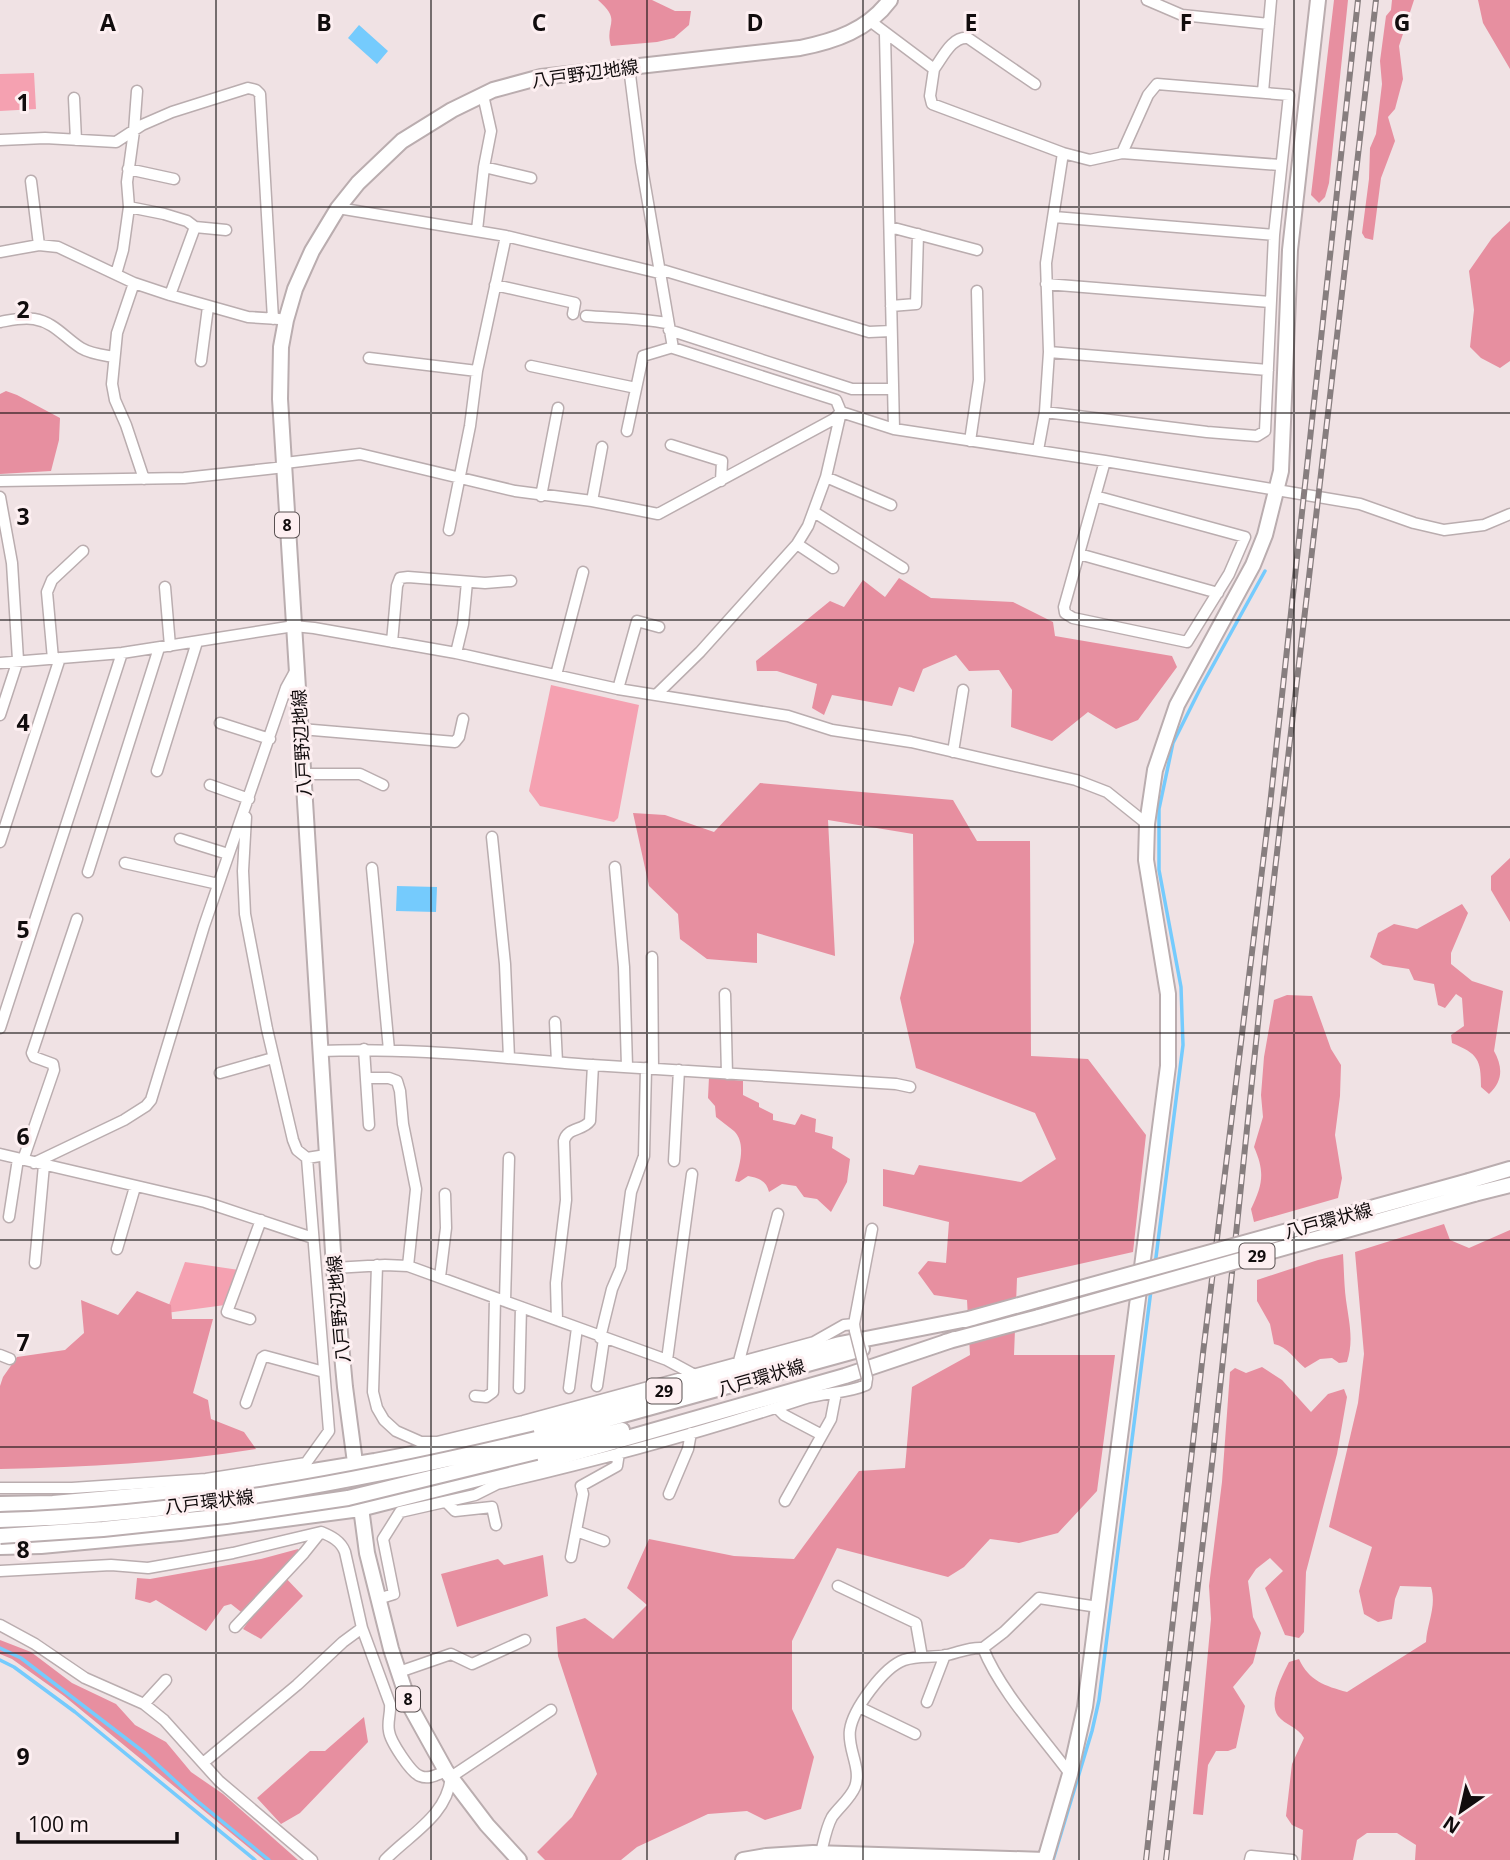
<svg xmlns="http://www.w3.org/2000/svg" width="1510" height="1860" viewBox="0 0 1510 1860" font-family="'Open Sans','Noto Sans JP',sans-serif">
<rect width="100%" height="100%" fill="#f0e2e4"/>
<path fill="#f5a1b1" d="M34,73L36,109L0,111V74Z
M551,685L639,705L618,818L614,822L540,806L529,791Z
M185,1262L239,1270L225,1305L166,1313Z"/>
<path fill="#e78fa0" d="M598,0H652L675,11H691L689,25L674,38L657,42L611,46C604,23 623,22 598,0Z
M1334,0H1348L1329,183L1325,197L1319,203L1311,195Z
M1392,0H1414L1399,46L1403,79L1395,109L1388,117L1395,141L1381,178L1373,240L1365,238L1362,233L1369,179L1370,148L1376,134L1382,84L1380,61L1386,16L1391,10Z
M1478,0H1510V69L1483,23Z
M1510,221V361L1500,368L1481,358L1470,347L1474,310L1469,271L1492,238Z
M6,391L17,395L60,418L59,440L51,471L0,474V394Z
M899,578L931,598L1013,602L1053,622L1055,636L1172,656L1177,667L1138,720L1116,729L1088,712L1052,741L1011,727L1012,690L999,670L969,671L956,655L923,669L914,692L899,687L892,706L832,695L824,715L812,708L817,684L777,671H757L756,661L830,601L844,607L863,580L885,597Z
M760,783L953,800L977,841H1030L1031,1056L1088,1059L1146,1135L1133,1252L1017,1278L1014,1355H1115L1097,1491L1058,1533L1019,1543L990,1539L964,1567L948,1577L837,1548L792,1641V1709L814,1757L801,1809L765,1820L747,1811L708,1814L637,1847L621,1860H545L537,1852L572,1817L597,1774L558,1656L556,1627L585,1618L613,1639L647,1605L627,1588L649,1539L734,1556L794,1559L859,1471L905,1468L912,1387L970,1355L967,1300L934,1295L918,1273L928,1261L946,1263L949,1222L883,1206V1169L914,1175L919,1165L1021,1182L1056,1159L1035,1113L916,1068L900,998L914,942L913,834L828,820L835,956L757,933V963L707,959L680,939L678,914L649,886L633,813L665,815L714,832Z
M1510,858V922L1491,890V876Z
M1462,904L1468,913L1451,953V964L1472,981L1503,991L1494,1051C1503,1067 1503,1081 1489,1094L1481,1087C1481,1059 1478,1054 1452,1043L1451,1035L1464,1026L1462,998L1456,994L1445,1008L1438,1005L1434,984L1414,980L1409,969L1383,965L1370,957L1378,933L1394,924L1417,929Z
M1287,995L1312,996L1331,1049L1341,1065L1340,1096L1335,1135L1342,1178L1338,1198L1254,1222L1251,1209C1263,1184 1265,1172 1254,1147L1263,1117L1261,1095L1264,1057L1274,1000Z
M709,1077L743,1081V1095L759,1103V1107L773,1114V1120L795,1125L801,1114L816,1119L815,1132L833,1137L832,1148L850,1159L847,1182L831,1212L817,1199L804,1197L796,1186L782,1184L769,1192C766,1180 758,1178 748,1176L739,1182L735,1181C739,1166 747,1144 734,1131C728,1126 722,1122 716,1117L715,1106L708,1098Z
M1444,1224L1450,1240L1469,1248L1510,1230V1860H1415L1416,1845L1397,1833H1367L1357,1840L1353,1860H1301L1303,1830L1292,1825L1286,1816L1292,1764L1304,1738C1298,1727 1285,1725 1278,1716C1268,1702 1282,1676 1289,1662L1299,1659C1309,1681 1325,1686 1347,1692L1426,1642C1427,1623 1437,1606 1431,1587L1400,1586L1395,1599L1392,1619L1378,1622L1364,1614L1359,1591L1372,1547L1329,1527L1358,1403L1364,1354L1355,1252Z
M1343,1254C1344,1269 1344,1285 1346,1300C1349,1322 1354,1340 1347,1362L1339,1363L1332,1358L1320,1359L1305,1368C1294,1359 1288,1347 1274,1344L1270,1324L1257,1301V1280L1318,1260Z
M137,1291L171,1305L172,1319H213L193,1393L208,1400L211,1419L244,1432L256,1449C171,1463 86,1467 0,1469V1386L3,1377L17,1357L65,1350L84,1333L81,1300L118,1315Z
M1262,1367L1282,1380L1311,1412L1328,1394L1344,1389L1347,1397L1337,1454L1306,1572L1304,1632L1299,1638L1285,1635L1265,1588L1283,1571L1270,1558L1256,1569L1248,1581L1253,1617L1261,1633L1253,1663L1233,1687L1245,1706L1236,1748L1228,1751H1216L1208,1765L1203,1815L1193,1814L1211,1619L1209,1586L1222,1482L1230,1372L1235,1368L1246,1373Z
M298,1549L300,1553L281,1573L303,1596L261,1639L243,1629L250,1619L231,1604L224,1606L206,1631L156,1600L150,1603L135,1599L137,1578L150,1579L261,1559Z
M543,1555L548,1596L457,1627L441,1574L498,1559L504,1565Z
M0,1640L31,1652L72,1683L116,1704L135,1725L166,1742L191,1772L223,1794L298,1860H264L64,1696L12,1659L0,1654Z
M364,1717L368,1742L300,1813L281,1824L257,1798L310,1751H325Z"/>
<path fill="#75cbfd" d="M359,25L388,51L377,64L348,38Z
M397,886L437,887L436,912L396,911Z"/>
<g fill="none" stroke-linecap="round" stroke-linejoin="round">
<path stroke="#75cbfd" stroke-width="3.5" d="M1155,1265L1183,1045L1181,987L1159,870V809L1173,743L1201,687L1265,571
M0,1648L21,1658L145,1753L196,1800L269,1860
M0,1660L14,1667L75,1712L255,1860
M1053,1860L1092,1731L1099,1700L1151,1290"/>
<g stroke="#baadaf" stroke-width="13">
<path id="street" d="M1147,0L1182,15L1269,24
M870,21L934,69L930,96L932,104L1063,153L1090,160L1122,153L1280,165
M885,34L894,429
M629,67L641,162L673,348L836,400L841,412L826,477L808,526L797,544L700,652L656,695
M934,69C943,57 952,36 968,38L1035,84
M1263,92L1271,0
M483,95L491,131L484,167
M74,98L76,140
M0,140L45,138L116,142L142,125L172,112L248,88L256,90L260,94L273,319
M128,169L174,179
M31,181L39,245
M129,207L164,214L187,221L195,227L226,230
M338,208L506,236L659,273
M1054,217L1274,235
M890,227L977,250
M477,230L484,167L531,178
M0,252L39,245L58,247L134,283L170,295L248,317L279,319
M659,269L869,332L891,331
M116,274L123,250L129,207L127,182L134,131L137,91
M134,283L117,333L112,384L115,400L126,425L144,479
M1046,284L1270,302
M495,285L575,303L573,314
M170,295L195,227
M891,306L916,304L918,234
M586,316C613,318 640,318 667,323
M0,322C11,320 22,317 34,319C54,322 65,338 81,348C91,354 103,355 114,357
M669,330L852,389H893
M1049,352L1268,370
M369,358L477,371
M201,361L208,307
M531,366L636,388
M1045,412L1207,432L1257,436L1265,431L1274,235L1289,95L1157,84L1148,95L1122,153
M627,431L643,356L673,347
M970,441L979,380L977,291
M671,445L722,461L721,481
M1038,450L1045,412L1049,352L1046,263L1063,153
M285,463L360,454L515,491L592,501L658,514L834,419L841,412L894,429L1105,461L1360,504L1414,523L1444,530L1484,525L1510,514
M826,477L891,505
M0,481L184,478L285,467
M541,496L558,408
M1095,496L1245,537L1229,574L1187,642L1073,618L1065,613L1064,607L1105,461
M0,497L12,563L18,660L0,715
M592,501L602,447
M814,512L903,568
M449,530L470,426L477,371L506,236
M797,544L833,568
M1079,554L1218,593
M165,587L170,646
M392,642L397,586L400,578L408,577L485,583L511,581
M456,653L463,624L467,582
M53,659L47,592L52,580L83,551
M0,663L122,653L294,626L314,628L456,653L618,689L788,716L832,730L911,742L1033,770L1076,780L1107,792L1147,824
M556,675L583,572
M618,689L637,621L659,627
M220,723L270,739
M301,729L455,742L459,737L463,719
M953,752L963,690
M157,771L197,642
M303,774H360L383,785
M210,785L249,799
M246,817L243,871L245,914L267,1029L293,1140L297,1150L307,1158L326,1155
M492,837L505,964L509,1058
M180,839L228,854
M0,842L60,658
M125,863L218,884
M615,867L624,967L627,1066
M372,868L389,1050
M88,872L159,648
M652,957L653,1069
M725,994L727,1074
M555,1022L557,1062
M0,1028L122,653
M364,1049L369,1125
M320,1051C411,1047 501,1058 592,1065C693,1071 794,1078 896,1084L910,1087
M220,1073L273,1058
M367,1078H389L397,1081L400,1091L403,1124L416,1189L408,1266
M0,1154L205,1202L313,1238
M23,1160L54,1070L53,1064L34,1057L32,1053L77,919
M674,1161L679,1070
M34,1163L124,1120L146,1106L151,1100L204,926L286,688L297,668
M9,1217L18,1159
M117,1249L135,1187
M35,1263L44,1165
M377,1265L373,1392L377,1408L384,1420L396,1431L421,1442H437L523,1421L814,1342L844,1325L854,1324L855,1331
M334,1268L385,1265L408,1266L667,1360
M440,1277L446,1228L445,1194
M505,1301L509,1158
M250,1319L227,1312L261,1220
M557,1320L556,1283L566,1200L564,1141C567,1127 583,1131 590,1121L593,1065
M854,1324L872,1229
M600,1338L612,1289L621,1268L631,1192L644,1156L646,1068
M0,1355L10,1359
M739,1361L778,1214
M691,1373L667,1360L692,1174
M597,1386L604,1339
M519,1388L521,1307
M569,1388L577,1328
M475,1396L486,1397L493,1392L495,1298
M246,1403L262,1358L265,1356L324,1372
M777,1408L784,1415L822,1435
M0,1488H72L206,1479L306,1463L329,1431L307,1158
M669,1494L688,1449L691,1433
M785,1501L831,1419L836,1393
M446,1502L455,1511L492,1507L496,1525
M576,1531L604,1541
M571,1557L583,1494L581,1486L617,1466L619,1453
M0,1571L111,1565L148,1568L233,1553L321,1532C331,1536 341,1541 345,1552L362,1628L390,1704C391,1713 387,1722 389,1731C390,1741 411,1773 420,1776C429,1780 438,1774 446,1771
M838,1586L916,1623L922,1657
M378,1599L394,1594L383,1539L400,1512L475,1495L497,1484C600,1460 703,1432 803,1399C824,1392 846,1394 866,1385L867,1378
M0,1625L35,1644L85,1678L144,1704L164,1720L219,1781L312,1860
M235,1627L304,1553L320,1533
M983,1648C1000,1691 1042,1736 1070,1774
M399,1672L451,1654L472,1664L525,1640
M927,1702L945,1655
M144,1704L166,1680
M859,1707L915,1734
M203,1763L297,1685L343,1642L362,1628
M821,1853C824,1841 826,1828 832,1817C839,1807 850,1799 855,1787C862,1768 847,1749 850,1730C853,1709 884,1667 904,1660C918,1655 933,1658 947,1655C960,1652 969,1647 983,1648L1004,1632L1039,1598L1098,1607
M385,1860C410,1834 447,1816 451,1777L551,1710
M1250,1860L1251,1856L1292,1860"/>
</g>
<g stroke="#baadaf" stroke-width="18">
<path id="secondary" d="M743,1860L766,1856L813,1853L1045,1860
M1045,1860L1070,1774L1085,1707L1168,1066V994L1146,860L1147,824L1155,770L1177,705L1253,565L1265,535L1281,471L1290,250L1318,0"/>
</g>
<g stroke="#baadaf" stroke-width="18">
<path id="primary" d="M1469,1181L1510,1169
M1474,1194L1510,1185
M965,1320L1041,1299
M945,1342L1039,1317
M536,1439L862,1349
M536,1452L622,1430
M0,1504L53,1503L190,1491L375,1461L443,1448L559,1419L840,1344L973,1318
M0,1547L41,1546L180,1533L360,1509L529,1466L845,1376L955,1339
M519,1860L487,1825L446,1771L410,1706L391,1649L367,1553L345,1387L334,1268L280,399L281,347L286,320L295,289L312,251L338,208L358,183L402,141L452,110L493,90L541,77L800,48C835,41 868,30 890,0"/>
</g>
<use href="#street" stroke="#fff" stroke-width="10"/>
<use href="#secondary" stroke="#fff" stroke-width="14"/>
<use href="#primary" stroke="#fff" stroke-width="14"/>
<g stroke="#877e7f" stroke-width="6">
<path id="rail" d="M1146,1860L1203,1353L1270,805L1358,0
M1166,1860L1213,1455L1265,956L1376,0"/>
</g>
<use href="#rail" stroke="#fdeff1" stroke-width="3.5" stroke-dasharray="10" stroke-linecap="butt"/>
<g stroke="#baadaf" stroke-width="13" stroke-linecap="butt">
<path id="street-bridge" d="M855,1331L867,1378"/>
</g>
<g stroke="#baadaf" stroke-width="18" stroke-linecap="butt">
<path id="primary-bridge" d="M1041,1299L1469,1181
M1039,1317L1474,1194
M0,1520C181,1515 360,1481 536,1439
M0,1536L103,1529L226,1516L348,1498L536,1452"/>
</g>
<use href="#street-bridge" stroke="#fff" stroke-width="10"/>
<use href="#primary-bridge" stroke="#fff" stroke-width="14"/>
</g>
<path fill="none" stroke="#110c0d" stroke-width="2" stroke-opacity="0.55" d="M216,0V1860M431,0V1860M647,0V1860M863,0V1860M1079,0V1860M1294,0V1860M0,207H1510M0,413H1510M0,620H1510M0,827H1510M0,1033H1510M0,1240H1510M0,1447H1510M0,1653H1510"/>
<g text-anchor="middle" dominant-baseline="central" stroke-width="6" stroke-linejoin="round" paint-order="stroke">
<g fill="#fdeff1" stroke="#585051" stroke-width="2">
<rect x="275" y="512.5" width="24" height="25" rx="5"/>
<rect x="1239.5" y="1243.5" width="35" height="25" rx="5"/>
<rect x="646.5" y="1378.5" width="35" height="25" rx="5"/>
<rect x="396" y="1686.5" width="24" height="25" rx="5"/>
</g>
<g font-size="16" font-weight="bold" fill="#110c0d">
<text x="287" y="525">8</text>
<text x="1257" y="1256">29</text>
<text x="664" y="1391">29</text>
<text x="408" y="1699">8</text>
</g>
<g font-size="18" fill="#110c0d" stroke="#fdeff1">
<text transform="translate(585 73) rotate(-8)">八戸野辺地線</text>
<text transform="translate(301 743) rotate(-93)">八戸野辺地線</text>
<text transform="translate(1328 1220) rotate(-15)">八戸環状線</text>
<text transform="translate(338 1309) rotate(-95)">八戸野辺地線</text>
<text transform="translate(761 1377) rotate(-16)">八戸環状線</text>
<text transform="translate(209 1501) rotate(-7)">八戸環状線</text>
</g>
</g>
<g font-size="23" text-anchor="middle" font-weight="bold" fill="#110c0d" stroke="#fdeff1" stroke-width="6" stroke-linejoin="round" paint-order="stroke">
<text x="108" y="31">A</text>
<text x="324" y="31">B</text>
<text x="539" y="31">C</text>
<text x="755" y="31">D</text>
<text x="971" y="31">E</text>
<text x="1186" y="31">F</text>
<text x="1402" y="31">G</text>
<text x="23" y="111">1</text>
<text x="23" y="318">2</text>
<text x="23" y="525">3</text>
<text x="23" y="731">4</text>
<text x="23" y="938">5</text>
<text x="23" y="1145">6</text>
<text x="23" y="1351">7</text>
<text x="23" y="1558">8</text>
<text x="23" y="1765">9</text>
</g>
<g transform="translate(1461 1811) rotate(214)" stroke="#fdeff1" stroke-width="5" paint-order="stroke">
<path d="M0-5L12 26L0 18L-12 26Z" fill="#110c0d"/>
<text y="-10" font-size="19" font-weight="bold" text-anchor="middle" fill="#110c0d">N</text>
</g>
<path d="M18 1832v10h159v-10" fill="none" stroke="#110c0d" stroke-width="3.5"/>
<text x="28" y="1832" font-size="21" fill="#110c0d" stroke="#fdeff1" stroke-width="5" paint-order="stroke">100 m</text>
</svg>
